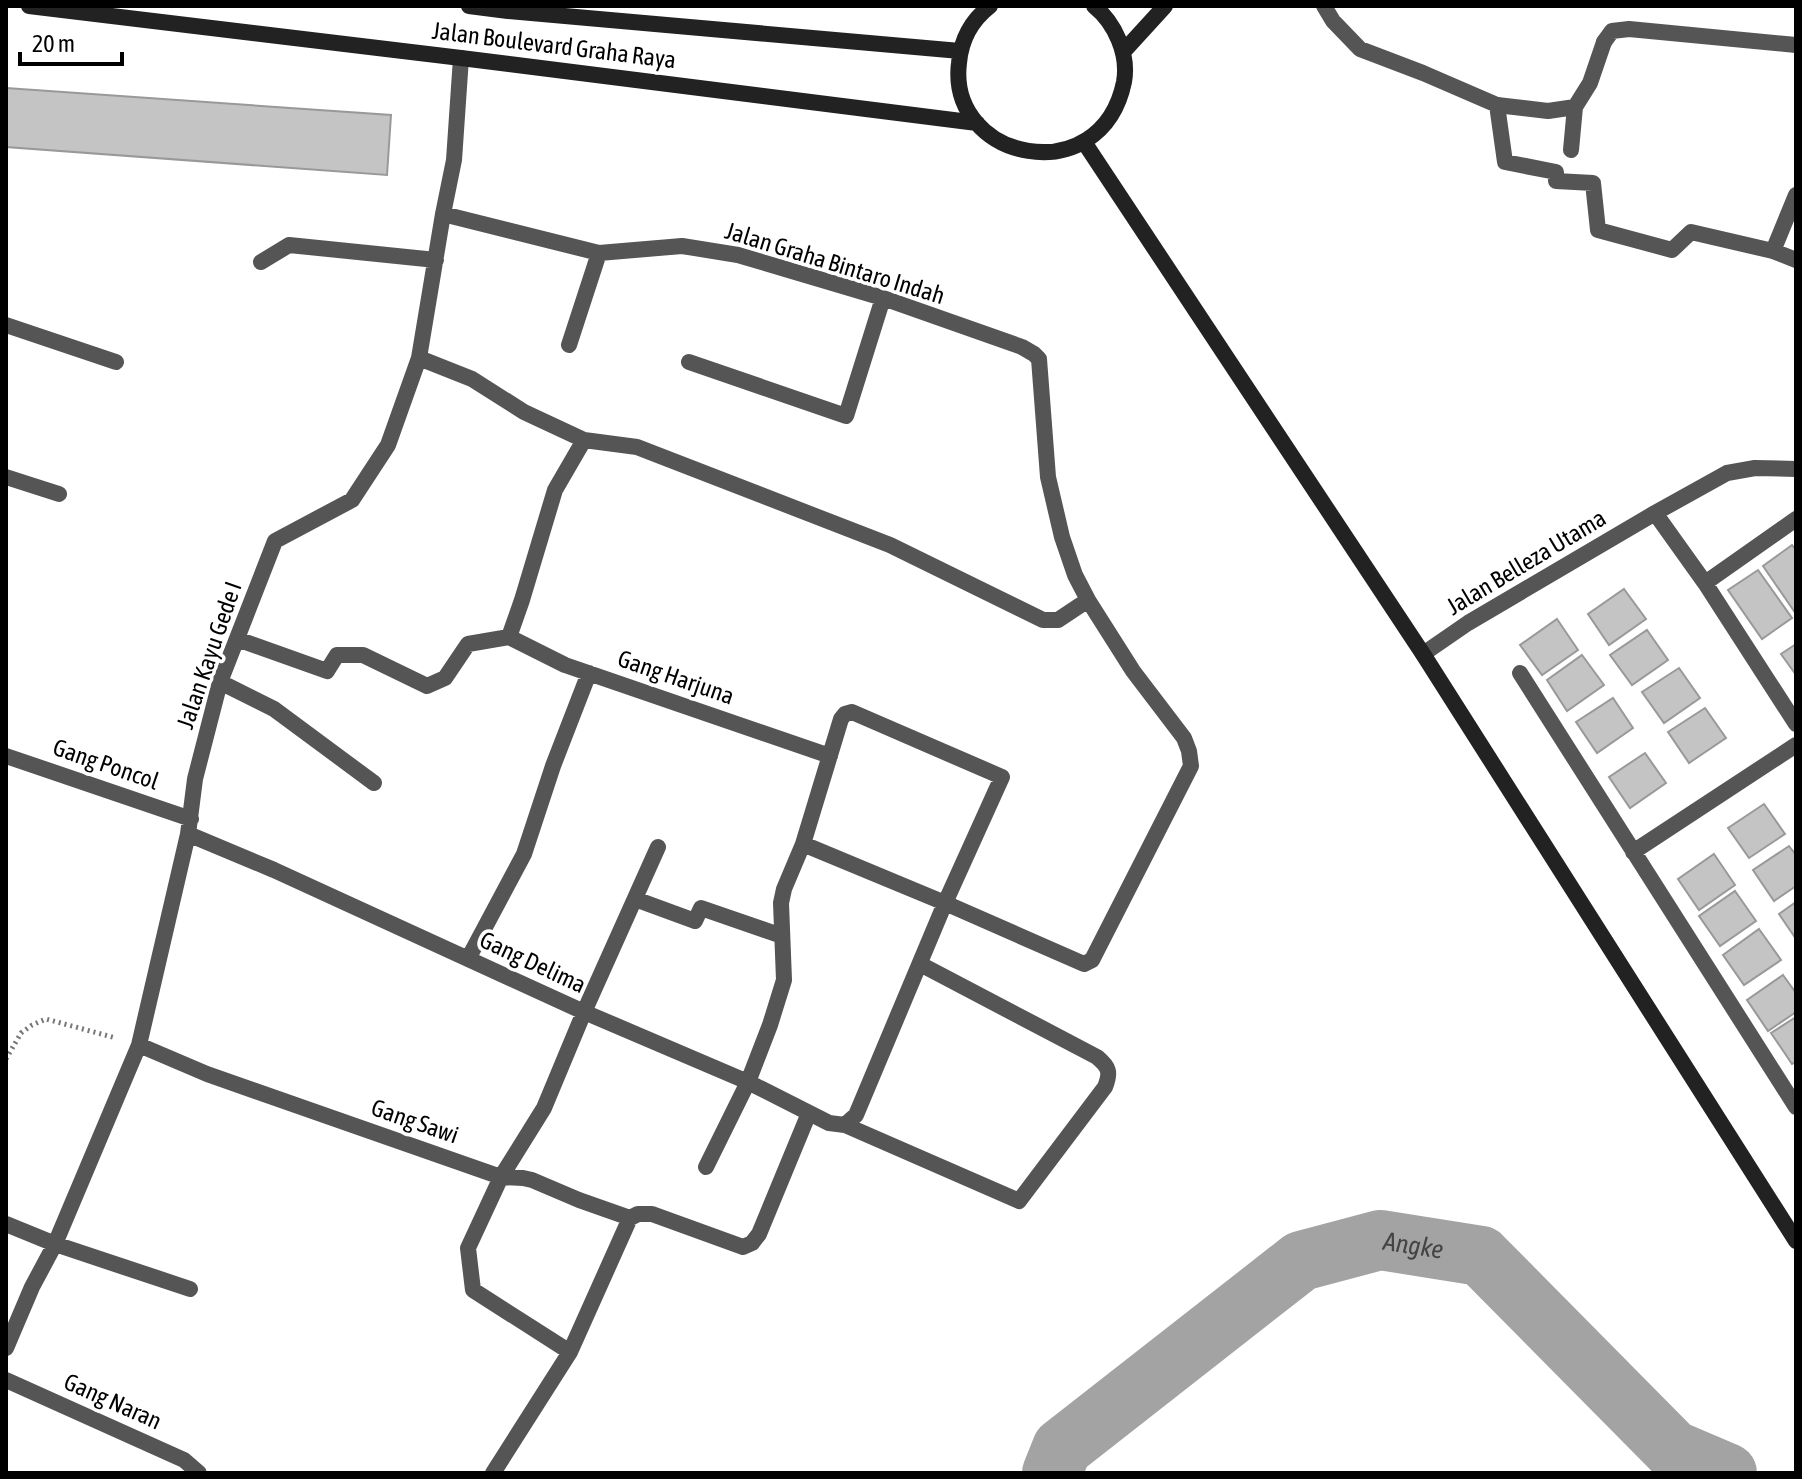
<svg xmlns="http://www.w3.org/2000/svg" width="1802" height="1479" viewBox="0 0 1802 1479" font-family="'Asap Condensed',sans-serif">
<rect width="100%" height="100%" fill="#fff"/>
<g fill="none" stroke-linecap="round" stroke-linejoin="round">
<path stroke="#a3a3a3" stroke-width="60" id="s1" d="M1052,1473L1062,1448L1301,1261L1380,1240L1481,1256L1673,1450L1727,1473"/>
</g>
<path fill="#c4c4c4" stroke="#999" stroke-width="2" d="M6,88L391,115L387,175L6,147Z
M1792,545L1796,550V614L1763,566Z
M1758,570L1792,618L1762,639L1728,590Z
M1624,589L1646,619L1609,645L1588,614Z
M1557,619L1578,650L1542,675L1520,645Z
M1647,630L1668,660L1632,685L1610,655Z
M1796,644V675L1781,654Z
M1582,655L1604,685L1567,711L1547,680Z
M1679,668L1700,698L1664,723L1642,692Z
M1613,698L1633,728L1597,753L1576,722Z
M1705,708L1726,738L1689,763L1668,732Z
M1645,753L1666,783L1630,808L1609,777Z
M1764,804L1785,834L1749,858L1728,828Z
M1789,846L1796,855V886L1774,901L1753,870Z
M1714,854L1735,885L1699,910L1678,879Z
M1735,891L1756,921L1720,946L1699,916Z
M1796,902V939L1779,914Z
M1759,929L1781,960L1744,985L1723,955Z
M1783,975L1796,993V1012L1768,1031L1747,1000Z
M1796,1017V1062L1792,1064L1771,1033Z"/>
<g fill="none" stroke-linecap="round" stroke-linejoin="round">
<path stroke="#777" stroke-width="5" stroke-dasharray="2 4" stroke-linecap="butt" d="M6,1059L21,1033L32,1025L46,1019L116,1038"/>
<path stroke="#555" stroke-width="16" d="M1497,105L1548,111L1575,107L1590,83L1604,42
M1571,150L1575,107"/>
<path stroke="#555" stroke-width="16" d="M1324,6L1333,21L1360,49L1423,73L1497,105L1505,162L1556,172V181L1593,183L1598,230L1672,250L1691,232L1773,251L1796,260
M1604,42L1612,31L1629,29L1796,45
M443,214L599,253L682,246L738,255L883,298L1022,347L1034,354L1039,359L1048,477L1062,537L1075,575L1088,600L1133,671L1184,738L1189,751L1191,766L1092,960L1084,964L945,903L803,844
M1773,251L1796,195
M261,262L289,245L436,260
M6,325L116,362
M569,345L599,253
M419,358L472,379L524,412L584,440L637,447L890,545L1043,620H1058L1088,600
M689,362L846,416L883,298
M6,477L59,494
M1655,513L1705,583L1796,724
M1705,583L1796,519
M509,637L565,665L830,756
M509,637L522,600L555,490L584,440
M237,639L327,671L337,655H363L427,686L445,678L468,644L509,637
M1423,654L1468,623L1655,513L1727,473L1755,468L1796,469
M1520,673L1796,1107
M220,682L274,709L374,783
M6,756L191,819
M188,834L274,870L584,1012L748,1082L829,1123L845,1125L856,1115L945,903L1002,777L852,712L845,714L841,719L803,844L784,889L781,903L784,980L770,1025L748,1082L706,1167
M1633,852L1796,745
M635,899L695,921L701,908L782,936
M468,959L524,854L553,766L589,673
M139,1045L207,1074L501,1177L544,1108L584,1012L658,847
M845,1125L1019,1201L1105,1087C1111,1072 1109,1067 1097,1057L920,964
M630,1218L579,1200L532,1180L523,1178L501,1177L468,1248L473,1290L570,1352L630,1218L638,1214H652L743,1247L752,1243L759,1234L809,1113
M6,1224L55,1244L190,1289
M6,1348L32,1287L55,1244L139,1045L188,834L195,779L220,682L275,541L352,500L388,445L419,358L443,214L454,160L461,58
M6,1380L184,1460L199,1473
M493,1473L570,1352"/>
<path stroke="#222" stroke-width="16" d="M29,6L461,58L977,123
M469,6L508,11L960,51
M990,6C972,20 961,40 959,63C947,161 1101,193 1124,82C1129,54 1115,23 1094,6
M1123,52L1165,6
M1084,142L1423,654L1796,1241"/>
</g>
<g text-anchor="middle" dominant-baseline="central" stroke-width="7" stroke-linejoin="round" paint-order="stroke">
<g font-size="24" fill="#000" stroke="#fff">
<text transform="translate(554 45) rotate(7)">Jalan Boulevard Graha Raya</text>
<text transform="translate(835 263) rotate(17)">Jalan Graha Bintaro Indah</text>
<text transform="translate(1526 562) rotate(-31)">Jalan Belleza Utama</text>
<text transform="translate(209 655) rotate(-71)">Jalan Kayu Gede I</text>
<text transform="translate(676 677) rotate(19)">Gang Harjuna</text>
<text transform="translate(106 764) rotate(19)">Gang Poncol</text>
<text transform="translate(533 962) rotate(25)">Gang Delima</text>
<text transform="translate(415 1121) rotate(19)">Gang Sawi</text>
<text transform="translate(113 1401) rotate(24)">Gang Naran</text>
</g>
<g font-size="26" font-style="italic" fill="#444" stroke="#fff">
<text stroke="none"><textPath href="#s1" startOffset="446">Angke</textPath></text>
</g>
</g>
<rect width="1802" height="1479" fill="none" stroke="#000000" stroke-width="16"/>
<path d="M20 52v12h102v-12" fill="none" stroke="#000000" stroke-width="4"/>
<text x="32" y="52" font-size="24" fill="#000000" stroke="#ffffff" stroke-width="6" paint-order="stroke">20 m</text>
</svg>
